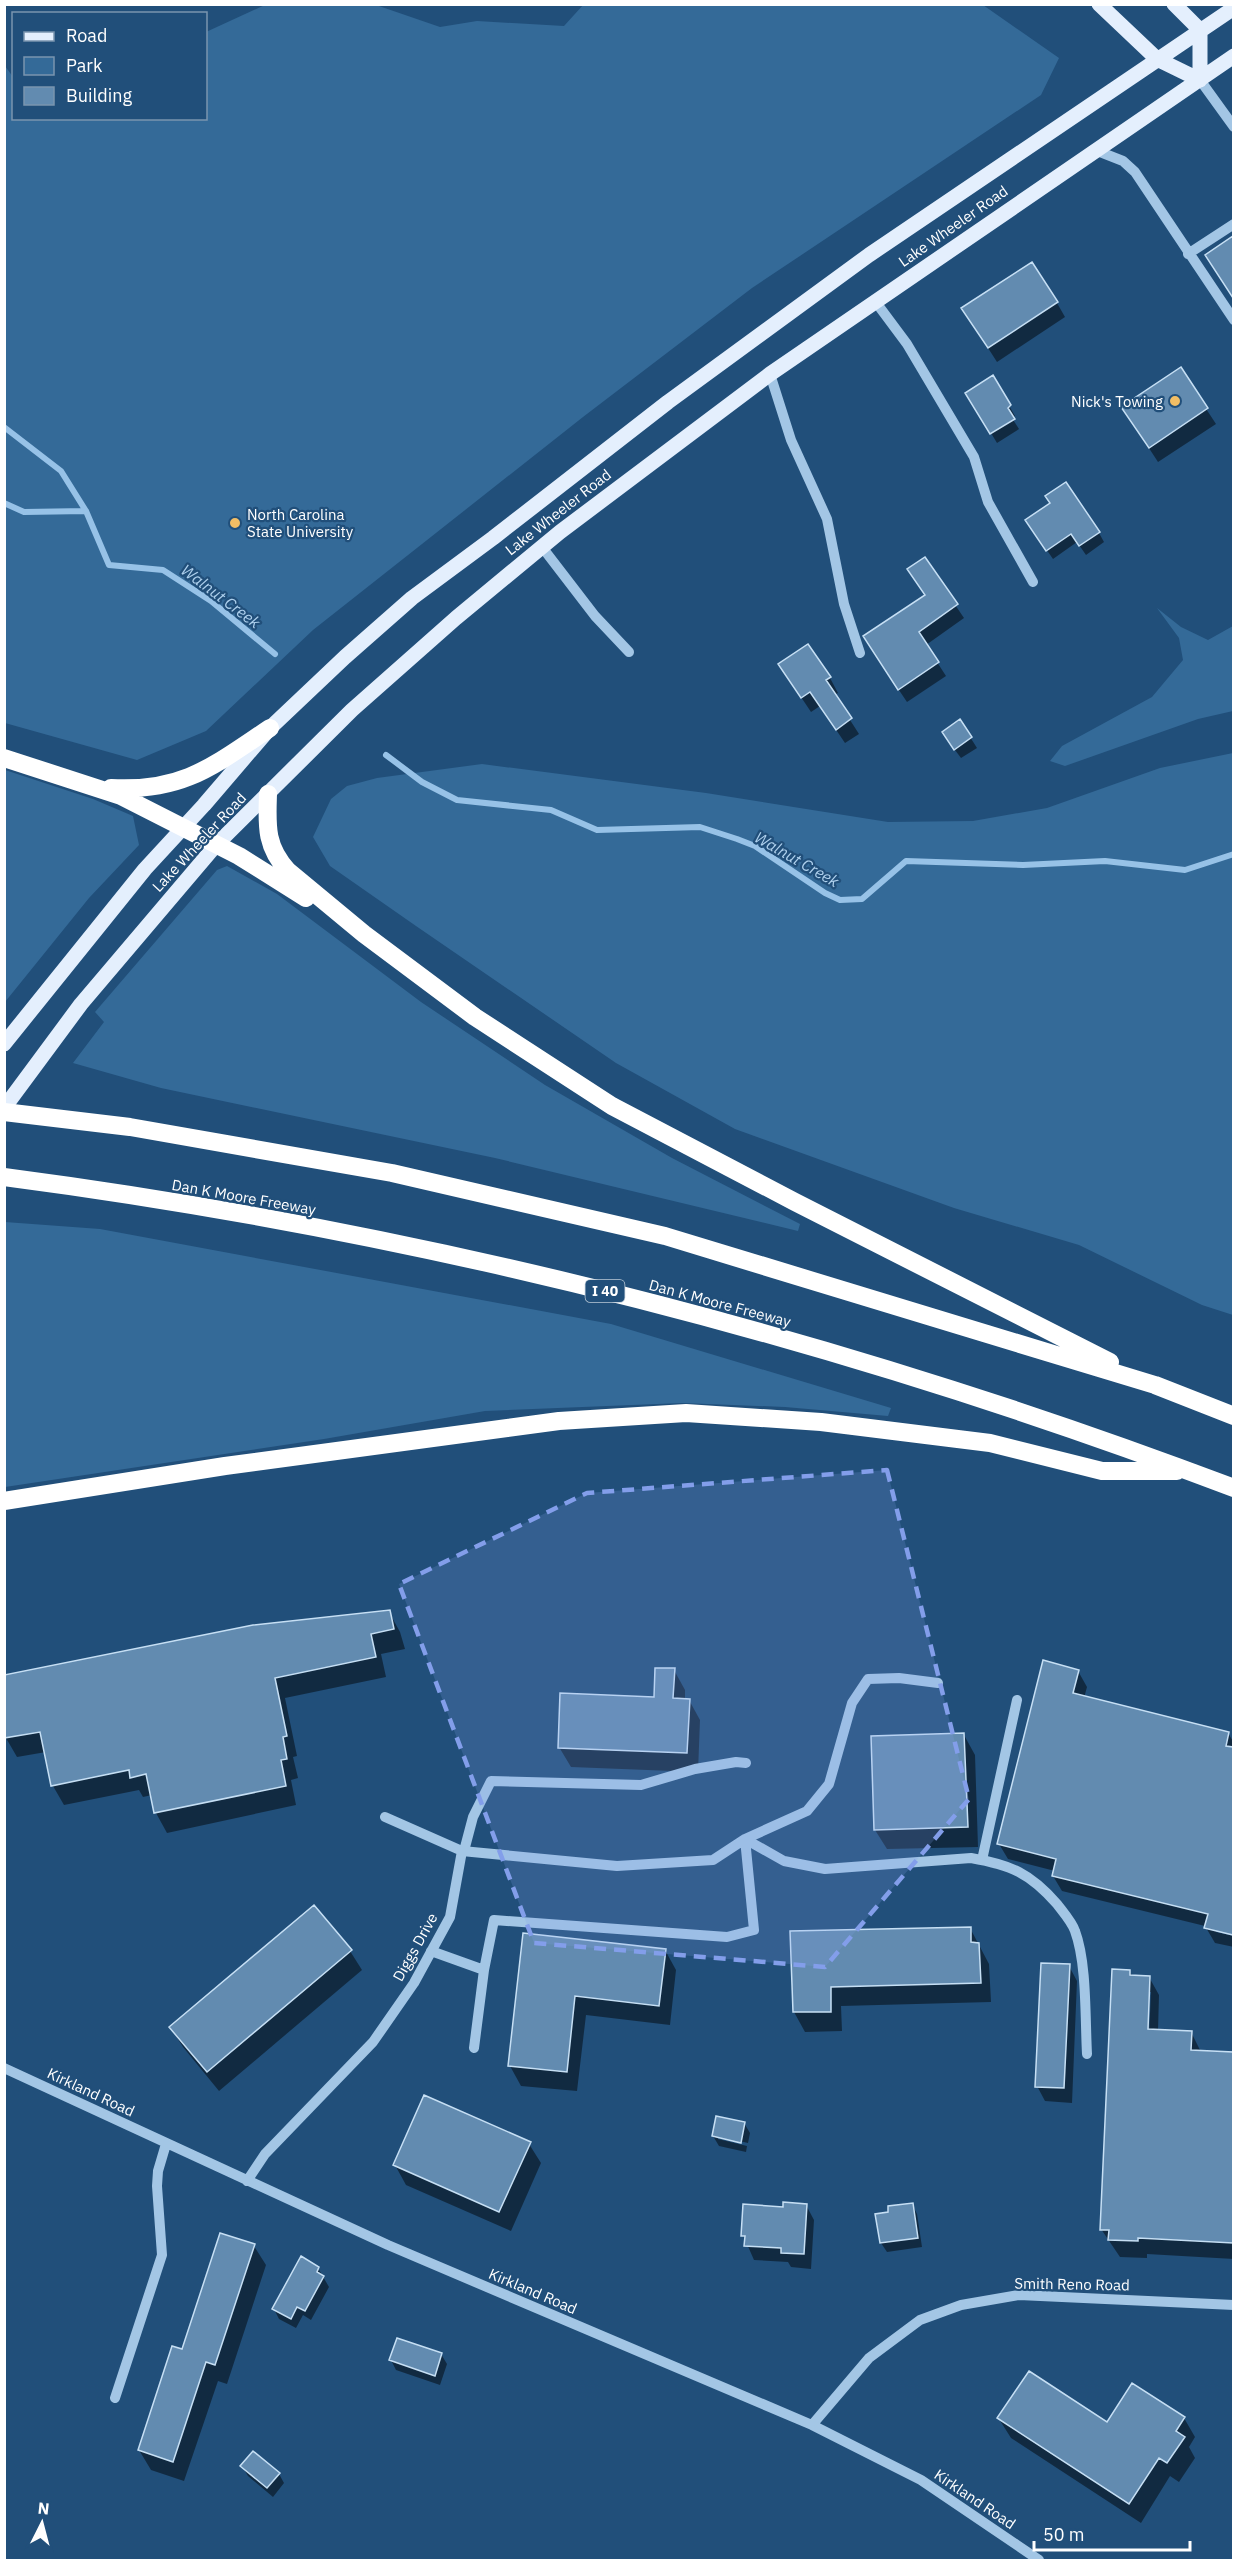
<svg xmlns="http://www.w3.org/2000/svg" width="1238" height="2565" viewBox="0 0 1238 2565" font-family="'IBM Plex Sans',sans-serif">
<rect width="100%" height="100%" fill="#214f7a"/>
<path fill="#346a98" d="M265,5H376L440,27L477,21L564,26L584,4L983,5L1059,58L1041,95L752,288L583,417L313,630L206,731L137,760L5,723V66L13,77L14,118H206V32Z
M1157,608L1181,627L1208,640L1233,626V711L1198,719L1065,766L1050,761L1062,746L1152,697L1183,660L1179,638Z
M1233,753V1315L1202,1305L1079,1245L954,1208L735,1129L616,1063L416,926L330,866L313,837L331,799L347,786L377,778L482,764L706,793L888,822L973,821L1047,808L1160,768Z
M5,770L93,799L133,816L139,845L89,898L5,1002Z
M227,866L277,894L421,1002L545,1085L672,1158L800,1224L798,1231L495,1158L161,1088L73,1063L104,1022L95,1012L217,870Z
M5,1222L100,1229L611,1324L891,1408L888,1416L785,1407L682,1403L485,1411L324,1439L5,1487Z"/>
<path fill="#0007" fill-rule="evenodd" d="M1234,238V298L1207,256Z
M1057,303L1065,317L997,362L972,323Z
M1180,369L1216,424L1158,462L1132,422Z
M993,378L1015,416L1012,418L1019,429L997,443L967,393Z
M1033,530L1099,533L1104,542L1086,555L1077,542L1053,559Z
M924,559L964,618L926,645L946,676L907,702L872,650L926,596Z
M808,646L830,678L838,693L834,695L859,734L845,743L820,706L811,712L789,679Z
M960,721L977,748L961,758L949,742Z
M389,1612L400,1632L405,1649L381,1654L386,1677L285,1698L297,1756L293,1757L298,1778L291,1780L296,1805L167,1833L156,1813L152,1795L143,1797L139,1790L64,1805L53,1786L46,1752L17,1757L6,1738L4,1732Z
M674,1670L685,1690V1700H689L700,1720L698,1772L571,1767L559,1747L656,1699Z
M1078,1671L1087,1687L1084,1698L1228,1733L1234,1743V1933L1216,1929V1932L1234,1936V1947L1215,1943L1205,1926L1062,1891L1053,1876L1055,1871L1008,1859L999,1844Z
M964,1735L975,1755L978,1847L887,1849L875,1830Z
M970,1928L989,1964L991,2002L841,2006L842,2031L805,2032L794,2012L792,1932Z
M524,1934L665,1950L676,1970L670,2025L586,2015L577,2091L521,2086L510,2066Z
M350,1951L362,1970L219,2091L183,2047L171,2028Z
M1069,1966L1077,1981L1072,2103L1045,2101L1037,2086Z
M1129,1971L1133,1977H1149L1159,1995L1158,2031L1191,2032L1201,2052L1234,2053V2259L1147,2254V2258L1120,2257L1101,2229ZM1148,1992H1151L1149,2036H1146Z
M744,2123L750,2133L748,2143L718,2136V2139L747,2146L746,2152L719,2146L713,2136Z
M529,2144L541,2163L511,2231L406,2185L395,2165Z
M912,2204L917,2214L922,2247L887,2252L881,2243L890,2213Z
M806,2205L814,2220L811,2269L791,2267L788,2262L754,2260L743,2235L784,2208Z
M254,2246L266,2265L227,2384L218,2381L184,2481L151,2470L139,2450L183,2351Z
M318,2268L329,2287L311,2320L303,2315L296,2328L279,2319L274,2309Z
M441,2354L447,2364L440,2385L396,2370L391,2360Z
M1184,2418L1195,2437L1189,2447L1195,2458L1179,2482L1170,2476L1141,2523L1011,2438L999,2419L1108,2424Z
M242,2466L279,2474L284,2483L273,2497L248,2476Z"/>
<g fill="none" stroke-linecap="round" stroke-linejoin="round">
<path stroke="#97c2e7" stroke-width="6" d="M4,427L61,471L86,511L109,565L163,570L211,601L275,654
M4,503L24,512L86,511
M386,755L422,782L457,800L551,810L597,830L700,827L737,839L755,846L825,893L840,900L862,899L906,861L1023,865L1105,861L1185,870L1234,854"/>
</g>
<path fill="#628bb0" stroke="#c6dff4" stroke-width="1.5" d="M1233,236V298L1205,255Z
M1032,262L1058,302L988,348L961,308Z
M1181,367L1208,408L1149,448L1121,407Z
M993,375L1011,405L1008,408L1015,419L990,434L965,393Z
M1066,482L1100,532L1079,546L1071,534L1046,551L1025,520L1050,503L1045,496Z
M925,557L958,604L919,632L939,662L898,690L863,636L925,595L907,569Z
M808,644L831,677L826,680L852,718L836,730L810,692L801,698L778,664Z
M960,719L972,737L954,750L942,732Z
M390,1610L394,1629L371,1634L376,1657L275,1678L287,1736L283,1737L287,1759L281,1760L286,1786L154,1813L146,1774L130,1778L129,1770L51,1786L40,1732L4,1738V1675L253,1625Z
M1043,1660L1079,1670L1073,1693L1229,1732L1226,1746L1233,1747V1935L1204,1928L1208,1914L1052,1876L1056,1859L997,1844Z
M655,1668H675L673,1698L690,1699L687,1753L558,1748L560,1693L654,1697Z
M964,1733L968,1827L874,1830L871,1736Z
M314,1905L352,1950L207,2072L169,2027Z
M971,1927V1942L979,1943L981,1983L831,1987V2012H793L790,1931Z
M523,1933L666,1949L659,2006L575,1996L567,2072L508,2066Z
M1041,1963L1070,1964L1064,2088L1035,2087Z
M1112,1969L1130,1970V1975L1150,1976L1148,2029L1192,2031L1191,2050L1233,2052V2243L1138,2238V2241L1108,2240L1109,2230H1100Z
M424,2095L531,2142L499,2212L393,2165Z
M716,2116L745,2122L741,2143L712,2136Z
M783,2202L807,2204L804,2254L781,2253V2248L744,2246L745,2236H741L743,2204L783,2207Z
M913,2203L918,2238L880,2243L875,2214L888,2212V2206Z
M220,2233L255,2244L215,2365L206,2362L173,2462L138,2450L172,2346L182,2349Z
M301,2256L319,2267L317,2272L324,2276L305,2311L297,2307L291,2319L272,2309Z
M397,2338L442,2353L435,2376L389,2360Z
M1029,2371L1107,2422L1132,2383L1185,2417L1176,2431L1185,2437L1167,2463L1159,2458L1129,2504L997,2418Z
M253,2451L280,2473L267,2488L240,2466Z"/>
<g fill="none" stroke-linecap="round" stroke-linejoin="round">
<path stroke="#a3c6e5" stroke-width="10" d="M1200,80L1234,127
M1095,150L1123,161L1135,172L1234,320
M1188,254L1234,224
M875,301L907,344L974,457L988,502L1033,582
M770,374L791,440L827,519L844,604L860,653
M542,547L595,616L629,652
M385,1817L462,1851
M745,1839L784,1861L825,1869L971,1858C1011,1865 1030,1873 1057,1904C1063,1912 1072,1922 1075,1931C1087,1963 1085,2018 1087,2054
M464,1851L473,1817L491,1781L641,1785L695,1769L736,1762L746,1763
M982,1860L1017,1700
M431,1951L484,1970L474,2048
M484,1970L494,1920L727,1937L754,1930L745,1839
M4,2068L388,2245L812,2425L921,2480L1039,2560
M247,2181L265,2154L373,2042L414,1983L450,1917L462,1851L617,1866L713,1860L745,1839L807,1811L829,1784L852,1703L868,1679L899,1678L938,1683
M115,2398L162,2255L157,2186L158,2171L166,2144
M812,2425L869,2358L920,2320L961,2305L1019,2295L1234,2305"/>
<path stroke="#e4effd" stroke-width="15" d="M1099,4L1157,59L1200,80
M1174,4L1200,30V80
M4,1044L145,869L204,805L270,728L345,657L412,598L493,538L668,402L869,255L1234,8
M4,1108L81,1004L216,845L352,710L456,618L560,532L770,374L1234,56"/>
<path stroke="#fff" stroke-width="18" d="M4,758L121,796L239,856L306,898
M111,788C183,792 213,766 270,728
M268,794C267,825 265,846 288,871L364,934L475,1017L612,1106L795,1202L1110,1362
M4,1112L130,1127L392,1173L665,1236L1155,1385L1234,1416
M4,1177C424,1232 838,1338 1234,1488
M4,1501L225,1466L559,1421L686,1413L821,1422L990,1443L1102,1471H1177"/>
</g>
<path fill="#839eea" fill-opacity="0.2" stroke="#839eea" stroke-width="4.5" stroke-dasharray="12 8" stroke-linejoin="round" d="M887,1470L969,1799L825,1967L534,1943L399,1584L587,1493Z"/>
<g fill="#f2be65" stroke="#214f7a" stroke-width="2">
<circle cx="1175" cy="401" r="6"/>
<circle cx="235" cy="523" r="6"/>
</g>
<g text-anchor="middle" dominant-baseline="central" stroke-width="4.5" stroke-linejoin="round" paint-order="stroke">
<rect fill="#214f7a" stroke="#bccad7" stroke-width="1.5" x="585.5" y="1280" width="39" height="22" rx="4.5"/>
<g font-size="14" font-weight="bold" fill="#fff">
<text x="605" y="1291">I 40</text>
</g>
<g font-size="15" fill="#fff" stroke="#214f7a">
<text transform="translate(953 226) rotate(-35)">Lake Wheeler Road</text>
<text transform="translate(558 512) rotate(-38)">Lake Wheeler Road</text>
<text transform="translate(199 842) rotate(-47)">Lake Wheeler Road</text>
<text transform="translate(244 1197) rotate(10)">Dan K Moore Freeway</text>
<text transform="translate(720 1303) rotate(15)">Dan K Moore Freeway</text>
<text transform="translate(415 1947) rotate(-61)">Diggs Drive</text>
<text transform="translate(91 2092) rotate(25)">Kirkland Road</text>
<text transform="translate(1072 2284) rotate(1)">Smith Reno Road</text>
<text transform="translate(533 2291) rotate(23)">Kirkland Road</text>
<text transform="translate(975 2499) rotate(34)">Kirkland Road</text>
</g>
<g font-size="15" fill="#fff" stroke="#214f7a" text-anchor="end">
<text x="1163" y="401">Nick's Towing</text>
<text x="247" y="514" text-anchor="start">North Carolina<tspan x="247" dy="17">State University</tspan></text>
</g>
<g font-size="16" font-style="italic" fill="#aed0ed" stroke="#214f7a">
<text transform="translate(221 596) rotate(37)">Walnut Creek</text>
<text transform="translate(797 859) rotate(30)">Walnut Creek</text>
</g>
</g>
<rect width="1238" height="2565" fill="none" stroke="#ffffff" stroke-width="12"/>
<rect x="12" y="12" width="195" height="108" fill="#214f7a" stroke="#7a95af" stroke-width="1.5"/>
<rect x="24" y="32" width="30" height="9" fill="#e4effd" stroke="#7a95af" stroke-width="1.5"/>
<text x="66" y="42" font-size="18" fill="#ffffff">Road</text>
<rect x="24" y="57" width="30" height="18" fill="#346a98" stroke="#7a95af" stroke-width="1.5"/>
<text x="66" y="72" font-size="18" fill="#ffffff">Park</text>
<rect x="24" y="87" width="30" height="18" fill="#628bb0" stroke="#7a95af" stroke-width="1.5"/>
<text x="66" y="102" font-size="18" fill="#ffffff">Building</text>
<g transform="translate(42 2523) rotate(6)" stroke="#214f7a" stroke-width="4.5" paint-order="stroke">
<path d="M0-4.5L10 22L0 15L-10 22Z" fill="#ffffff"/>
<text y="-9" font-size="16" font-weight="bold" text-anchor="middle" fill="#ffffff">N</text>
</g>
<path d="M1034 2541v9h156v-9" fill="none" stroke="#ffffff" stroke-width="3"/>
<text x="1043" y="2541" font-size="18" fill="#ffffff" stroke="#214f7a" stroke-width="4.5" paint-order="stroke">50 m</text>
</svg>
